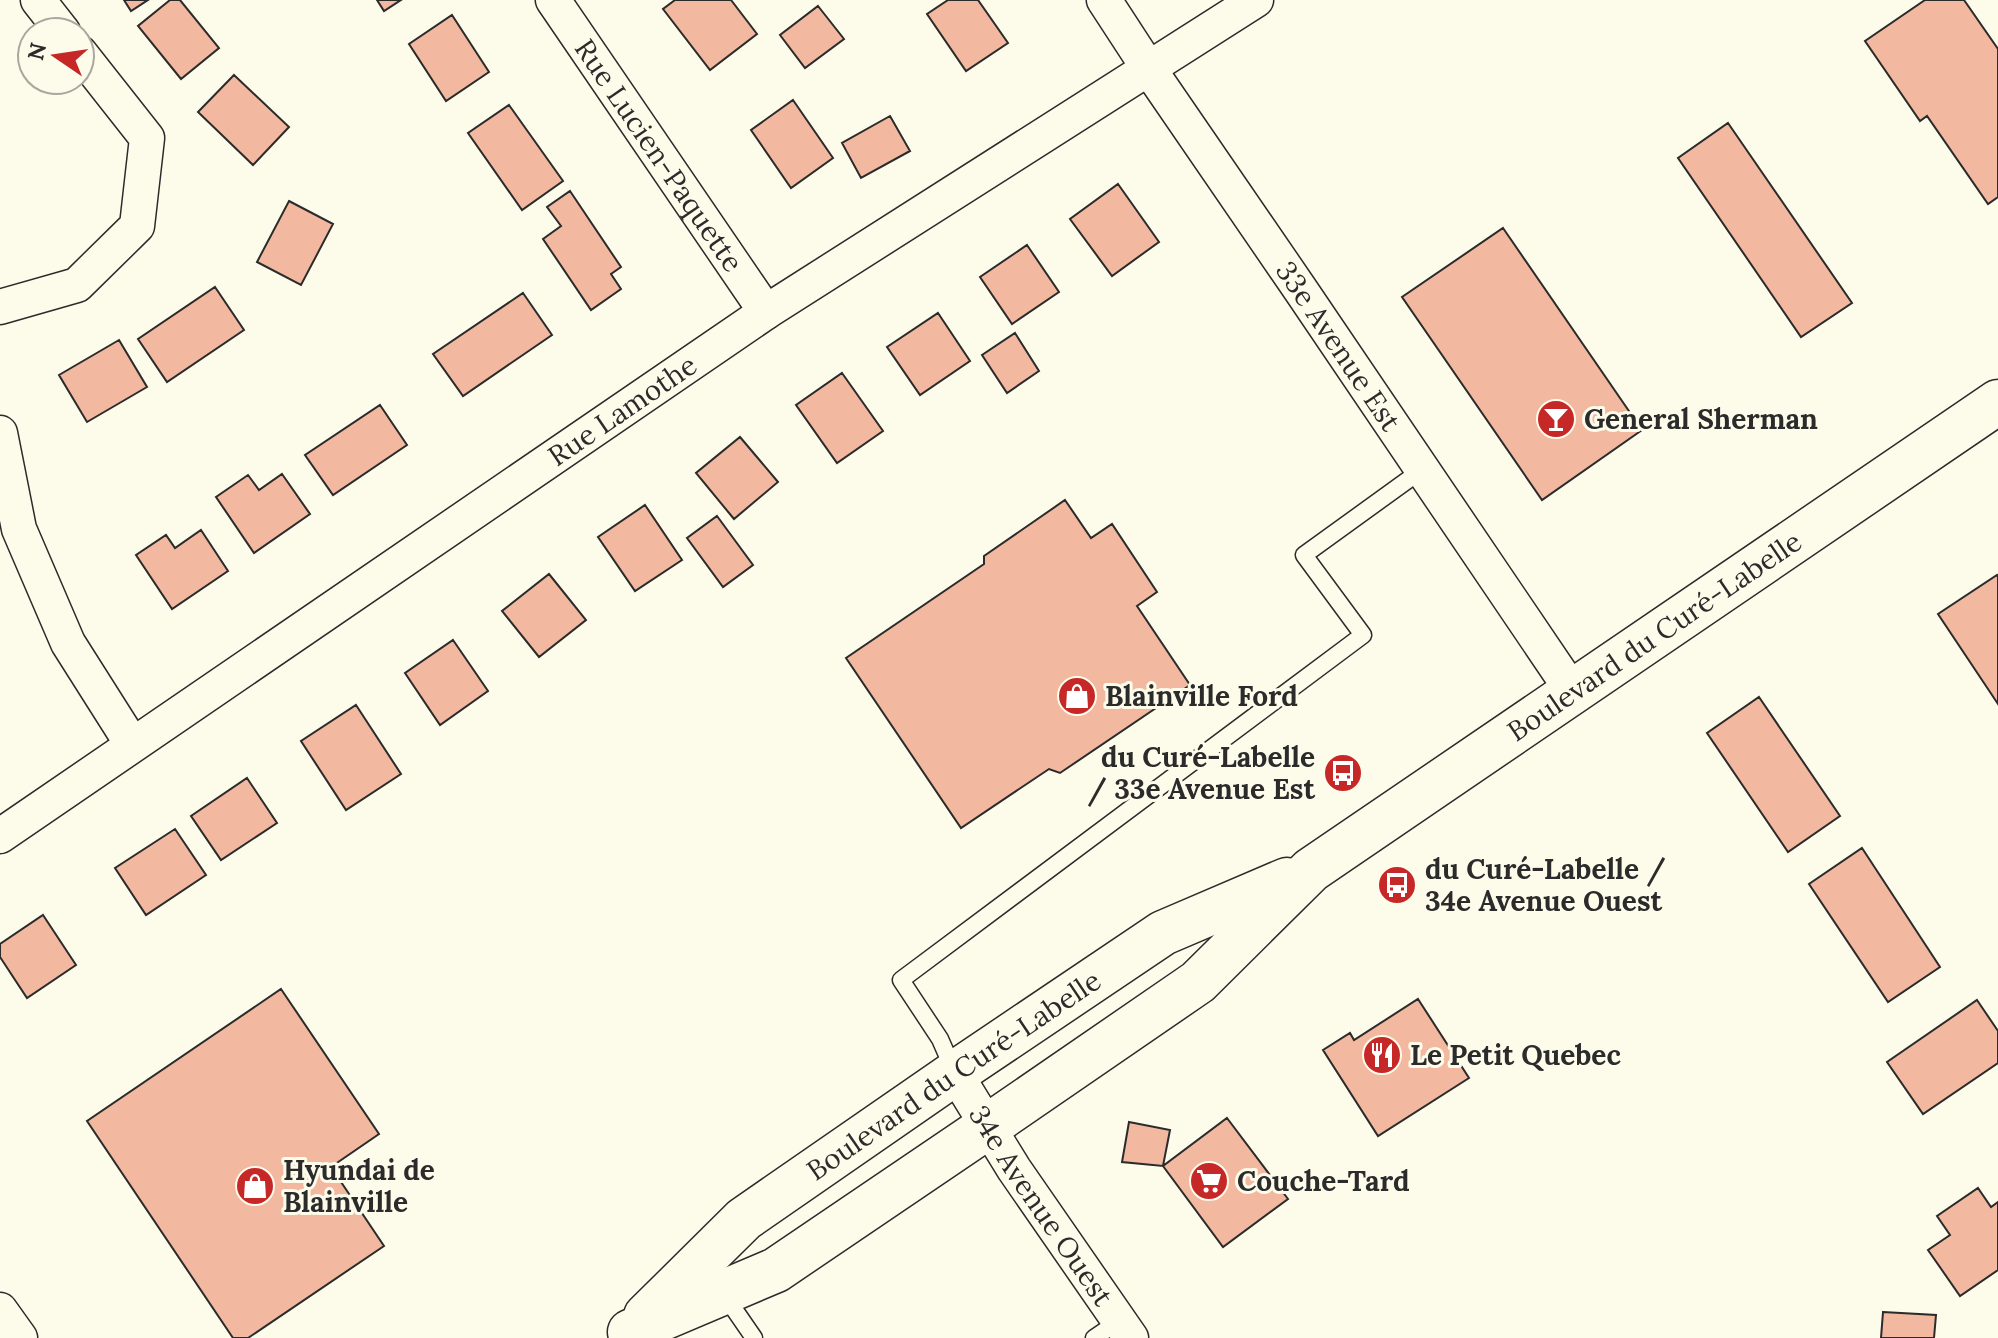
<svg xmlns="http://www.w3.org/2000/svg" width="1998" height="1338" viewBox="0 0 1998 1338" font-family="Lora,serif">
<rect width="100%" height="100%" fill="#fdfbea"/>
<path fill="#f2b8a0" stroke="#2b2b2b" stroke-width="2" d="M124,0H148L131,11Z
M170,0H180L219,48L181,79L138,26Z
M377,0H401L384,11Z
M675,0H731L757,34L710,70L663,9Z
M948,0H978L1008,43L966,71L927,14Z
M1925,0H1964L1998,49V197L1988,204L1927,116L1920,121L1865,41Z
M818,6L844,39L805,68L780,35Z
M452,15L489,72L446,101L409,44Z
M234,75L289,127L253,165L198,112Z
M793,100L833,158L791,188L751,130Z
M509,105L563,181L522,210L468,133Z
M890,116L910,151L861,178L842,143Z
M1728,123L1852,303L1801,337L1678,158Z
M1118,184L1159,242L1112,276L1070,219Z
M570,191L621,267L611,274L621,289L591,310L543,239L561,226L547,207Z
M289,201L333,224L301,285L257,262Z
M1503,228L1642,430L1542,500L1402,297Z
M1027,245L1059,292L1012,324L980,277Z
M215,287L244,330L167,382L138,339Z
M523,293L552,335L463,396L433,354Z
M938,313L970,361L920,395L887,347Z
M1015,333L1039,371L1007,393L982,355Z
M119,340L147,387L87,422L59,375Z
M842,373L883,431L837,463L796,405Z
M380,405L407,445L333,495L305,455Z
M740,437L778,482L734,519L696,473Z
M282,474L310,514L254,553L216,497L248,475L259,490Z
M1065,500L1091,538L1112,524L1157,592L1137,606L1190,685L1060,773L1049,769L961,828L846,658L984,564V556Z
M645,505L682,560L635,591L598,537Z
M717,516L753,565L723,587L687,538Z
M201,530L228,571L172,609L136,555L166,535L175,548Z
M549,574L586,620L539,657L502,611Z
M1997,575L1998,577V704L1938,614Z
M453,640L488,691L440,725L405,673Z
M1759,697L1840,816L1788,852L1707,733Z
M356,705L401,774L346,810L301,741Z
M247,778L277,823L221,860L191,816Z
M175,829L206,875L146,915L115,868Z
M1862,848L1940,967L1888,1002L1809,884Z
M43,915L76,965L27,998L0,957V944Z
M281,989L379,1134L331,1167L384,1246L248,1338H233L87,1121Z
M1418,999L1469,1078L1378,1136L1323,1050L1350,1033L1354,1040Z
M1977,1000L1998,1031V1063L1923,1114L1887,1062Z
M1227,1118L1288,1199L1223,1247L1163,1166Z
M1129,1122L1170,1130L1163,1166L1122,1162Z
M1978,1188L1991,1207L1998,1202V1270L1960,1296L1928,1250L1950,1235L1937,1216Z
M1883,1312L1936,1315L1934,1338H1881Z"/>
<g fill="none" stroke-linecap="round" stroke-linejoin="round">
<g stroke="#2b2b2b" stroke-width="19">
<path id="service" d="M954,1071L940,1039L901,980L1363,635L1304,555L1423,469
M723,1293L754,1338
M1094,1338L1119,1321"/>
</g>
<g stroke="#2b2b2b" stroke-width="37">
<g id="minor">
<path d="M38,0L63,32"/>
<path id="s1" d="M553,0L766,312"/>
<path id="s2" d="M1104,0L1149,69L1300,289L1573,692"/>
<path d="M0,307L77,285L137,226L147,138L80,53"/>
<path d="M0,433L19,529L68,643L132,744"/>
<path id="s3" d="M0,836L766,312L1256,0"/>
<path id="s4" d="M955,1073L1014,1169L1131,1338"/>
<path d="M0,1310L20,1338"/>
</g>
</g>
<g stroke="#2b2b2b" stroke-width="47">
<g id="primary">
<path id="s5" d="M646,1316L744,1219L955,1073L1163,933L1287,880"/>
<path id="s6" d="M630,1332L776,1270L987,1127L1198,982L1311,870L1998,402"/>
</g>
</g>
<use href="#service" stroke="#fdfbea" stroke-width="16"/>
<use href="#minor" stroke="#fdfbea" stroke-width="34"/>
<use href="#primary" stroke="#fdfbea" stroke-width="44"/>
</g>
<defs>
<g id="bar-disc" transform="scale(2)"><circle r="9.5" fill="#c62828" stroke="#fdfbea"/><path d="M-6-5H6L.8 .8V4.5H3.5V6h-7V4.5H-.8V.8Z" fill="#fff"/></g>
<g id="shop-disc" transform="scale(2)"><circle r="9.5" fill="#c62828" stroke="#fdfbea"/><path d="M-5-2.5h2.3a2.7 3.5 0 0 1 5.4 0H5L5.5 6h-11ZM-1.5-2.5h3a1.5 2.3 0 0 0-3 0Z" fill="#fff"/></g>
<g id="bus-disc" transform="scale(2)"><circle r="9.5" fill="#c62828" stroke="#fdfbea"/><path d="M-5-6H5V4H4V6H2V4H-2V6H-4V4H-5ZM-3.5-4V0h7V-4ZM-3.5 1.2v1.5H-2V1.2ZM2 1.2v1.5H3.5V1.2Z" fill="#fff"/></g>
<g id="restaurant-disc" transform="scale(2)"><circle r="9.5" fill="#c62828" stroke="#fdfbea"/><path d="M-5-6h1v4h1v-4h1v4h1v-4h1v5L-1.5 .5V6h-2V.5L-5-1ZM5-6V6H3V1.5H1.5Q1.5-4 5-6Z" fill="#fff"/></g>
<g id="supermarket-disc" transform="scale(2)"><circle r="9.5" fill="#c62828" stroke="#fdfbea"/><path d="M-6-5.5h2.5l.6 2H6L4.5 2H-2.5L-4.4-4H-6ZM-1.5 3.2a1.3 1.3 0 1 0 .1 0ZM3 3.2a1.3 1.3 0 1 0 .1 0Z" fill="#fff"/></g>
</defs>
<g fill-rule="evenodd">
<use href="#bar-disc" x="1556" y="419"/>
<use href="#shop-disc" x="1077" y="696"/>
<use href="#bus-disc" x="1343" y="773"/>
<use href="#bus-disc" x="1397" y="885"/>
<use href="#restaurant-disc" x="1382" y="1055"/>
<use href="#supermarket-disc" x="1209" y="1181"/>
<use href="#shop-disc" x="255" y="1186"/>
</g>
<g text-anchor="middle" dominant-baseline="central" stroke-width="6" stroke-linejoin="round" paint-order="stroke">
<g font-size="28" fill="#2b2b2b" stroke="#fdfbea">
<text stroke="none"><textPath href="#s1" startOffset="188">Rue Lucien-Paquette</textPath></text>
<text stroke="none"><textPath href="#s2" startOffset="418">33e Avenue Est</textPath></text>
<text stroke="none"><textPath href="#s3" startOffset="754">Rue Lamothe</textPath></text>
<text stroke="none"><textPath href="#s6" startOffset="1244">Boulevard du Curé-Labelle</textPath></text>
<text stroke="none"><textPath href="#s5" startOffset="392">Boulevard du Curé-Labelle</textPath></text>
<text stroke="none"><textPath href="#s4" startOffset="158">34e Avenue Ouest</textPath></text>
</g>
<g font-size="28" font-weight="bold" fill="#2b2b2b" stroke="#fdfbea" text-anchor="start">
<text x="1584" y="419">General Sherman</text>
<text x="1105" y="696">Blainville Ford</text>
<text x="1315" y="757" text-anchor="end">du Curé-Labelle<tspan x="1315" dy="32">/ 33e Avenue Est</tspan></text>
<text x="1425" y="869">du Curé-Labelle /<tspan x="1425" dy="32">34e Avenue Ouest</tspan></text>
<text x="1410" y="1055">Le Petit Quebec</text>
<text x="283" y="1170">Hyundai de<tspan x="283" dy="32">Blainville</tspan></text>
<text x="1237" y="1181">Couche-Tard</text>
</g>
</g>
<g transform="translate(56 56) rotate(283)"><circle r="38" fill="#fdfbea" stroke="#a9a89e" stroke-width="2"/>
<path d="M0-6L14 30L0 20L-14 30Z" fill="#c62828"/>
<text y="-12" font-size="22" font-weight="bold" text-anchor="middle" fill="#2b2b2b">N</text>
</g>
</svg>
